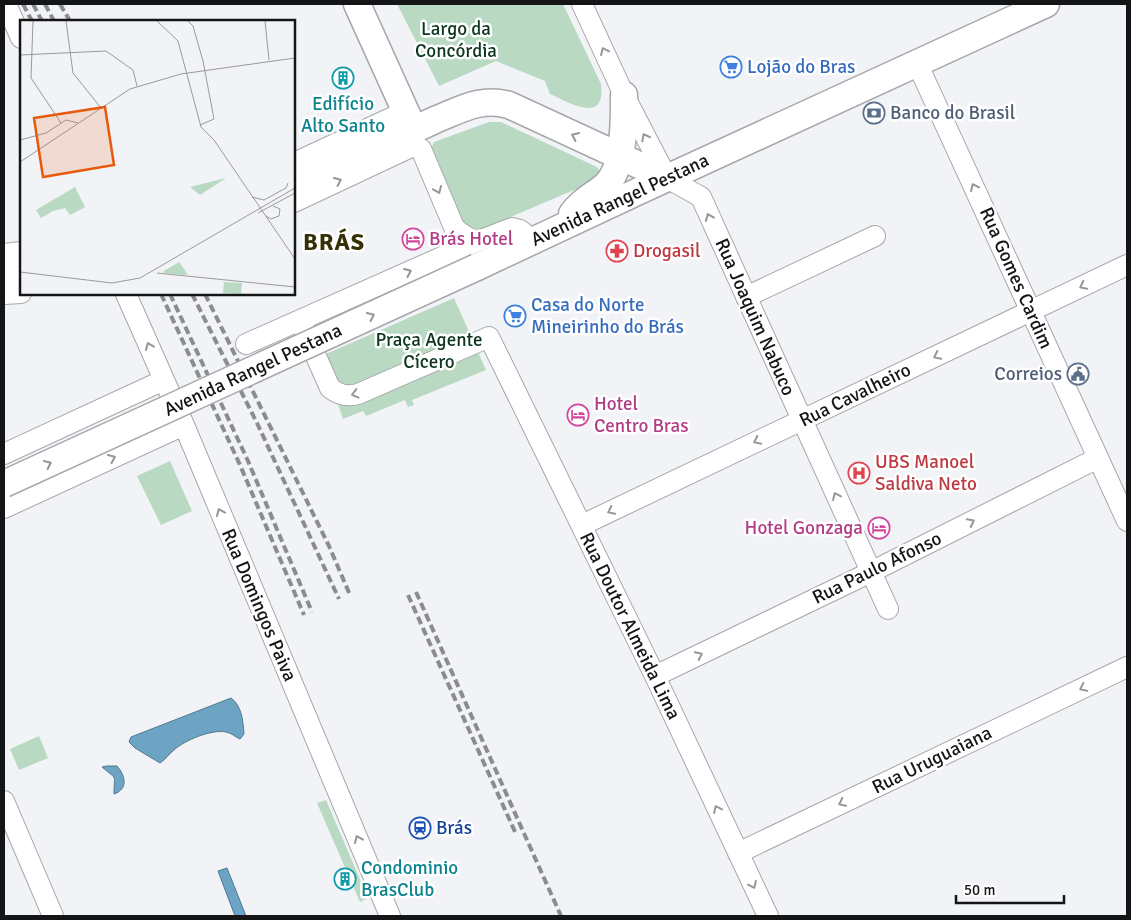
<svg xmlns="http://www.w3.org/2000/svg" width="1131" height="920" viewBox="0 0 1131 920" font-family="Signika,sans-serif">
<rect width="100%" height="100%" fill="#f1f3f6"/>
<path fill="#b9d9c2" d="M397,4H563L601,84C606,125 570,103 550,94L545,81L496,61L439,86Z
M489,122H501L597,167L601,173L600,179L480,230L461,222L430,151L434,142Z
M454,298L486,370L412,400L414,405L408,407L405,400L366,416L363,411L343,419L337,401L322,394L310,361Z
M170,461L192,511L161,525L137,476Z
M39,736L48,758L19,770L10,749Z
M326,800L368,898L360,902L317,803Z"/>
<path fill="#6da4c4" stroke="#527990" d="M231,698C242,706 243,721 244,734L240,739C235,737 232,733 226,732C212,729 185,740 174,750C169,754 166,759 160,763L135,748L129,742L131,737Z
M107,766H117C125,775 129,789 114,794C114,772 118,781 102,767Z
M227,868L246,916H235L218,871Z"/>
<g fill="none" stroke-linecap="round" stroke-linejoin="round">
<g stroke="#a5a7aa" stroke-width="22">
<path id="minor" d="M6,4L21,38
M582,4L624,95L667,178L701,197L888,609
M917,63L1127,521
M294,163L406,111
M294,202L411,147H417L421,149L454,227C462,235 468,238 478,241
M4,254L21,252
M4,294L21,293
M126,294L184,425L390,916
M746,297L875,236
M300,320L330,388C339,395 347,397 358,394L489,337L655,676L768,916
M246,344L478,241L512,228L520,230L533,241
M4,454L164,380
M4,508L184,425
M582,525L1127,265
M655,676L871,572L1098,458
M4,801L53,916
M738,853L1127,667"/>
</g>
<g stroke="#a5a7aa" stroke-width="29">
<path id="major" d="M357,4L414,130
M294,186L437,119C462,109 482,97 509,105L667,178
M572,214C581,201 593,196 605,186C625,168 624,120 624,95
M477,267L641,190L1046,4
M4,272L21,271"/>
</g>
<use href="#minor" stroke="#fff" stroke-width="20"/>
<use href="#major" stroke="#fff" stroke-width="26"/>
<path stroke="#8b8c8f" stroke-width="4" stroke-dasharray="8 4" stroke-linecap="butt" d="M23,4L32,21
M33,4L42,21
M45,4L54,21
M60,4L70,21
M161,294L240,465L304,615
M170,294L248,461L312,612
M192,294L257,423L339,599
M205,294L329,546L350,595
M416,592L561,916
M408,595L516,834"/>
<g stroke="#a5a7aa" stroke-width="29" stroke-linecap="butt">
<path id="major-bridge" d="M4,484L477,267"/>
</g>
<use href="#major-bridge" stroke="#fff" stroke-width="26"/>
</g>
<defs><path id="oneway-chevron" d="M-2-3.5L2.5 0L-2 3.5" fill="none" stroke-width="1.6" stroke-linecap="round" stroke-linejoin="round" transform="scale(1.25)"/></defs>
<g stroke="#959696">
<use href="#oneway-chevron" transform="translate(604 51) rotate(-115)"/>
<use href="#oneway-chevron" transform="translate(575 136) rotate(-155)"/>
<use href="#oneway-chevron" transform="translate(645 137) rotate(-118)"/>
<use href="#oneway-chevron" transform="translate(338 181) rotate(-25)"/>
<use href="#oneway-chevron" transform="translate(974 187) rotate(-115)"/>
<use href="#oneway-chevron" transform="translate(438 190) rotate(67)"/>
<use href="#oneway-chevron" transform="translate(709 217) rotate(-113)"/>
<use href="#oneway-chevron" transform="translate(408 272) rotate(-24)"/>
<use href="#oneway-chevron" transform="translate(1083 286) rotate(154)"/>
<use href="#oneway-chevron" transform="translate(371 316) rotate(-25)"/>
<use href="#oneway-chevron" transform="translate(149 346) rotate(-113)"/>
<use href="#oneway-chevron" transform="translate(937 356) rotate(154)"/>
<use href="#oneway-chevron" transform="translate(355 394) rotate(166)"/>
<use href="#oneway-chevron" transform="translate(757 441) rotate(154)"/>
<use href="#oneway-chevron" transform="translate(112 458) rotate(-25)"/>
<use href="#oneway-chevron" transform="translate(48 464) rotate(-25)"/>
<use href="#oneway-chevron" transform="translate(836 496) rotate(-115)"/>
<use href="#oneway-chevron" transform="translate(611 511) rotate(154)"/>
<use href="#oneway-chevron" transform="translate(220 512) rotate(-113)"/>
<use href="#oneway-chevron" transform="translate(971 522) rotate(-27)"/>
<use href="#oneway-chevron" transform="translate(699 655) rotate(-26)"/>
<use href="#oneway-chevron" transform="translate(1083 688) rotate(154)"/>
<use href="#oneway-chevron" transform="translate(842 803) rotate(154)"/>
<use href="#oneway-chevron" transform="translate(717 809) rotate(-115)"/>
<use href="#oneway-chevron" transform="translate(358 839) rotate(-113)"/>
<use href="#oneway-chevron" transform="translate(753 885) rotate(64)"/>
</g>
<defs>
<g id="supermarket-ring" transform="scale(1.125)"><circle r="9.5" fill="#fff" stroke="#3f7fe0" stroke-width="1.5"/><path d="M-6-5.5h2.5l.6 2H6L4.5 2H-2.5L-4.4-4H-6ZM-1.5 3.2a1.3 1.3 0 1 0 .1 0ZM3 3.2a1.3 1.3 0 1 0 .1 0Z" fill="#3f7fe0"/></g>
<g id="building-ring" transform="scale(1.125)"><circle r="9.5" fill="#fff" stroke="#0f9aa8" stroke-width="1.5"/><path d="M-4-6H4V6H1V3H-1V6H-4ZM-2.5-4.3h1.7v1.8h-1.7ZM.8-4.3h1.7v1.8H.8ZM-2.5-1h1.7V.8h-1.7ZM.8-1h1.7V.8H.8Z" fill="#0f9aa8"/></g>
<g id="bank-ring" transform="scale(1.125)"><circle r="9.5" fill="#fff" stroke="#5c6f8a" stroke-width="1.5"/><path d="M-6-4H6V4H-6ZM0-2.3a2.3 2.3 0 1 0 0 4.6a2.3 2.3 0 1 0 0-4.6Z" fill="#5c6f8a"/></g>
<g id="hotel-ring" transform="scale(1.125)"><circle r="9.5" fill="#fff" stroke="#d1479c" stroke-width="1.5"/><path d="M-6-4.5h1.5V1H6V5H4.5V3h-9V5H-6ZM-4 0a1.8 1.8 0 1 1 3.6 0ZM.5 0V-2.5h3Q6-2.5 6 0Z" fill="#d1479c"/></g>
<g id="pharmacy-ring" transform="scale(1.125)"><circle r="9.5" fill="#fff" stroke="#e0444e" stroke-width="1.5"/><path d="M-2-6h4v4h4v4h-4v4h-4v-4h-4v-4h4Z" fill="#e0444e"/></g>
<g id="civic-ring" transform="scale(1.125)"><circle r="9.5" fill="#fff" stroke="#5c6f8a" stroke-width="1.5"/><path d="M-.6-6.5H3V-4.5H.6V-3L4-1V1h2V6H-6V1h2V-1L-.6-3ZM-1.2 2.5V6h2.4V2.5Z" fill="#5c6f8a"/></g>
<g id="hospital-ring" transform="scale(1.125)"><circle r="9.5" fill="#fff" stroke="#e0444e" stroke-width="1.5"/><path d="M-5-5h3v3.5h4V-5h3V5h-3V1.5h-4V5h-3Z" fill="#e0444e"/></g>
<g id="station-ring" transform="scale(1.125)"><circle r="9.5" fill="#fff" stroke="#1a4fb4" stroke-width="1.5"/><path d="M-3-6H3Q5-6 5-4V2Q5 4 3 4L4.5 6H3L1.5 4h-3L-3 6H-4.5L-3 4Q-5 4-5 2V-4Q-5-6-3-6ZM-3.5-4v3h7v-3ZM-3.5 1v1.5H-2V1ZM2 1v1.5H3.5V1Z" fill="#1a4fb4"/></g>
</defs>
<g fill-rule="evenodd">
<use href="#supermarket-ring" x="731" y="67"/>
<use href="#building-ring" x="343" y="78"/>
<use href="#bank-ring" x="874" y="113"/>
<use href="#hotel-ring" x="413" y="239"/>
<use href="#pharmacy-ring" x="617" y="251"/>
<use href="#supermarket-ring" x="515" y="316"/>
<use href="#civic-ring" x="1078" y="374"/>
<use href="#hotel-ring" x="578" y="415"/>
<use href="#hospital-ring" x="859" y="473"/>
<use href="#hotel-ring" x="879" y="528"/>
<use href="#station-ring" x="420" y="828"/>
<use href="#building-ring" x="345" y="879"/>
</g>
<g text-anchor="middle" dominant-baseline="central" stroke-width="5" stroke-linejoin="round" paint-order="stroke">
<g font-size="19" fill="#0c361e" stroke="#fff">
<text x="456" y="29">Largo da<tspan x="456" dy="22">Concórdia</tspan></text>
<text x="429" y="340">Praça Agente<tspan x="429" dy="22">Cícero</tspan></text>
</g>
<g font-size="19" fill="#366cbe" stroke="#fff" text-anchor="start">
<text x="747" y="67">Lojão do Bras</text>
<text x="531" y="305">Casa do Norte<tspan x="531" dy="22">Mineirinho do Brás</tspan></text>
</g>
<g font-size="19" fill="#0d838f" stroke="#fff">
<text x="343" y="104">Edifício<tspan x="343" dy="22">Alto Santo</tspan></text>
<text x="361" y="868" text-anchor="start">Condominio<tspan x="361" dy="22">BrasClub</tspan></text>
</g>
<g font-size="19" fill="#4e5e75" stroke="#fff" text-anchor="start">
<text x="890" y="113">Banco do Brasil</text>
<text x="1062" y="374" text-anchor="end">Correios</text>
</g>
<g font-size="19" fill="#141516" stroke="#fff">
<text transform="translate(620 200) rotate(-25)">Avenida Rangel Pestana</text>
<text transform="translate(1016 278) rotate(66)">Rua Gomes Cardim</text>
<text transform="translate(755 317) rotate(66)">Rua Joaquim Nabuco</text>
<text transform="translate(253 370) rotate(-25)">Avenida Rangel Pestana</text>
<text transform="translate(855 395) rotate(-26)">Rua Cavalheiro</text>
<text transform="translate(877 568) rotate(-26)">Rua Paulo Afonso</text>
<text transform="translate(259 605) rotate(67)">Rua Domingos Paiva</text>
<text transform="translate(630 626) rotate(64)">Rua Doutor Almeida Lima</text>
<text transform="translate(932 760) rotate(-26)">Rua Uruguaiana</text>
</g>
<g font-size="19" fill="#b23c85" stroke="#fff" text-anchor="start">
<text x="429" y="239">Brás Hotel</text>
<text x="594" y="404">Hotel<tspan x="594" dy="22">Centro Bras</tspan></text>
<text x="863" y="528" text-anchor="end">Hotel Gonzaga</text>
</g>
<g font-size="19" fill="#be3a42" stroke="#fff" text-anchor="start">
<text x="633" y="251">Drogasil</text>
<text x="875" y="462">UBS Manoel<tspan x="875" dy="22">Saldiva Neto</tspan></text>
</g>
<g font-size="19" fill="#164399" stroke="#fff" text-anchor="start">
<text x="436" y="828">Brás</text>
</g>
<g font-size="24" font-weight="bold" letter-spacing="1" fill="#353105" stroke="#fff">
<text x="334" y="242">BRÁS</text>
</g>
</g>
<g transform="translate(20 20)">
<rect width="275" height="275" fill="#f1f3f6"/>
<path d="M206,158L180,175L170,167ZM55,167L65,187L50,195L45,188L33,191L21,198L16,190ZM159,242L168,255L144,253V251ZM204,262L222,263L221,274L203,273Z" fill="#b9d9c2"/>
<path fill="none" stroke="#999a9c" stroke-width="1" d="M13,1L11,58L41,103M46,1L53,53L81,88M137,1L158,21L181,107L194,120L275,239M168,1L173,6L183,41L194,99L180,105M245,1L249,40M0,35L86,31L113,50L117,66M0,120L26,113L46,100L58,103M0,142L110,69L161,54L275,38M232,177L244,180L266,168L268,163M238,193L275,173M246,196L251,199L259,196L260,189L253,186M0,252L92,263L120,258L275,168M137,253L275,267"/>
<path fill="#e8590c" fill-opacity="0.15" stroke="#e8590c" stroke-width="2.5" d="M85,87L94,145L23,157L14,98Z"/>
<rect width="275" height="275" fill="none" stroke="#141516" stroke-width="2.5"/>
</g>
<rect width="1131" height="920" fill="none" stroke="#141516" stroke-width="10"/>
<path d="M956 895v8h108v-8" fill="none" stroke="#141516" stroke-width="2.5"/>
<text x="964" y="895" font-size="15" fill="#141516" stroke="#ffffff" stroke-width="4" paint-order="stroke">50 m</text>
</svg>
